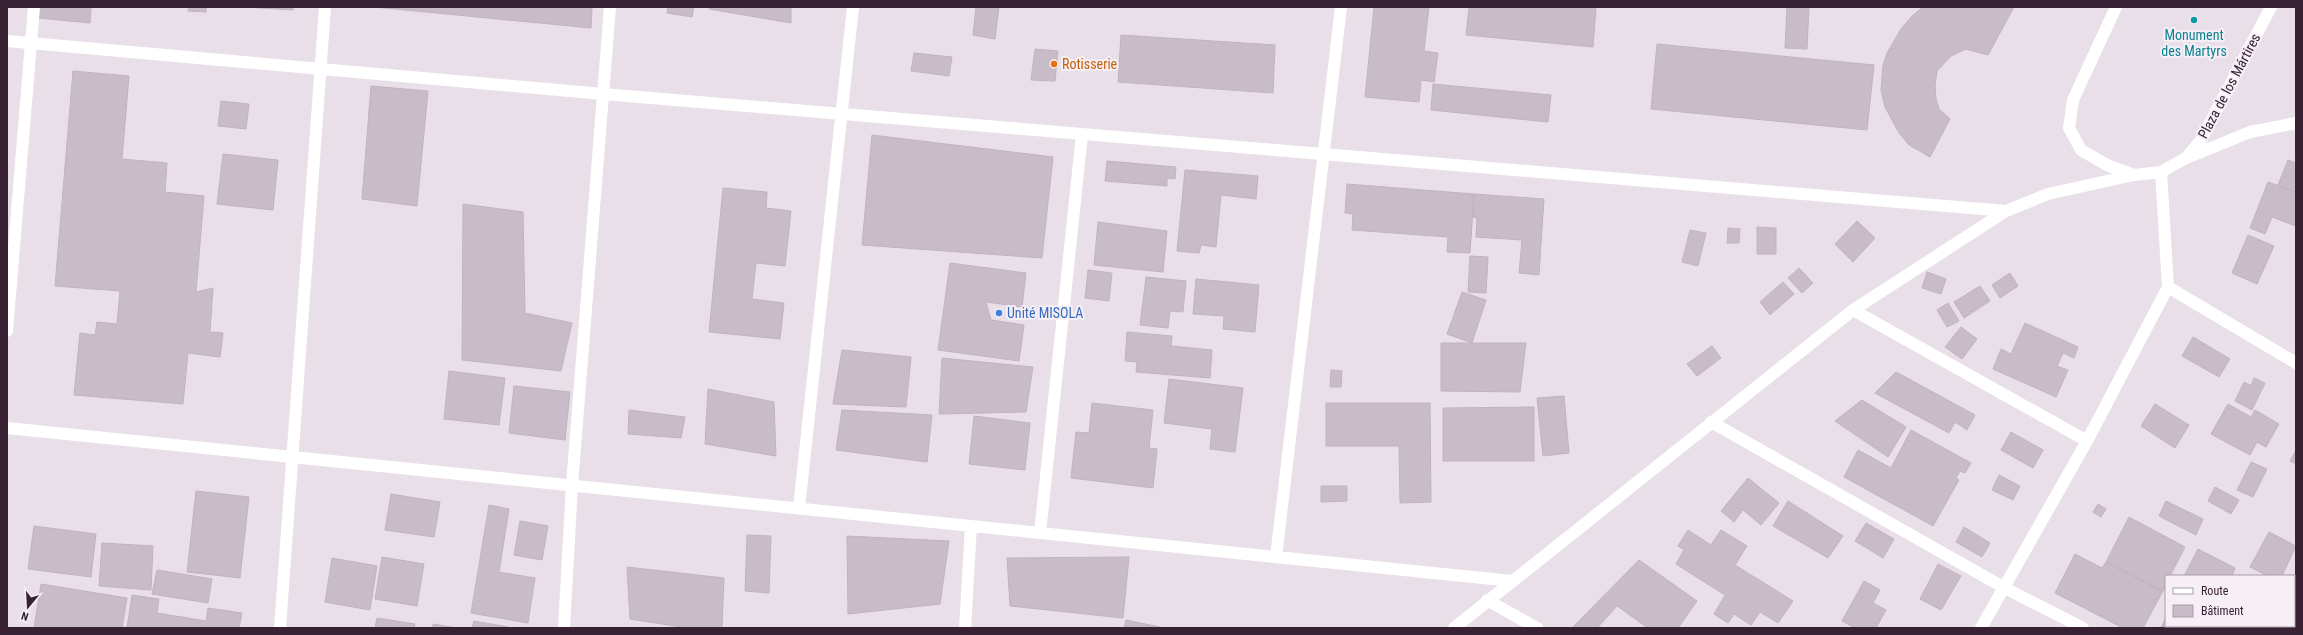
<svg xmlns="http://www.w3.org/2000/svg" width="2303" height="635" viewBox="0 0 2303 635" font-family="'Roboto Condensed',sans-serif">
<rect width="100%" height="100%" fill="#e9dfe9"/>
<path fill="#c9bcc9" stroke="#c2b2c1" d="M39,7H91L90,23L38,18Z
M189,7H206V12L188,11Z
M244,7H293V10Z
M374,7H592L591,28Z
M668,7H694L692,17L667,13Z
M710,7H791V23L709,9Z
M976,7H999L995,39L973,35Z
M1374,7H1429L1424,51L1438,53L1434,82L1421,80L1419,102L1365,97Z
M1469,7H1596L1593,47L1466,35Z
M1787,7H1809L1807,49L1785,48Z
M1923,7H2014L1988,55L1966,49L1951,56L1937,71L1935,85L1936,99L1939,109L1950,119L1930,157L1909,145L1899,133L1885,107L1881,90L1883,65L1887,53L1901,29L1912,16Z
M1121,35L1275,45L1273,93L1118,82Z
M1657,44L1874,65L1867,130L1651,109Z
M1035,49L1058,51L1055,81L1031,80Z
M914,53L952,57L949,76L911,71Z
M73,71L129,76L122,159L167,163L165,192L204,196L196,292L213,288L210,332L223,333L220,357L188,353L183,404L74,395L80,333L95,335L97,322L117,324L120,291L55,286Z
M1433,84L1551,95L1548,122L1431,110Z
M371,86L428,91L417,206L362,199Z
M221,101L249,104L246,129L218,126Z
M872,135L1053,157L1042,258L862,245Z
M223,154L278,160L273,210L217,204Z
M2288,160L2296,163V192L2278,185Z
M1107,161L1176,167L1175,179L1167,178V186L1105,181Z
M1185,170L1258,176L1256,199L1221,195L1216,247L1201,245L1199,253L1177,251Z
M2268,182L2296,192V226L2272,217L2265,234L2250,228Z
M1347,184L1474,194L1470,253L1447,252L1448,237L1352,230L1353,214L1345,213Z
M723,188L767,192L766,208L791,211L785,266L756,263L752,299L784,303L780,339L709,332Z
M1474,194L1544,199L1539,275L1519,273L1522,240L1476,237L1477,218L1473,217Z
M463,204L523,212L525,313L572,323L561,371L462,360Z
M1857,221L1875,238L1853,262L1835,244Z
M1098,222L1167,231L1163,272L1094,265Z
M1757,227L1776,228V254H1757Z
M1728,228L1740,229L1739,243H1727Z
M1690,230L1706,233L1698,266L1682,262Z
M2248,235L2274,246L2257,284L2232,273Z
M1470,256L1488,257L1486,293L1468,292Z
M950,263L1026,273L1022,307L986,302L991,320L1024,325L1019,361L938,350Z
M1799,268L1813,283L1802,293L1788,278Z
M1088,270L1112,273L1109,301L1085,298Z
M1927,272L1946,279L1941,294L1922,288Z
M2010,273L2018,286L2000,298L1992,285Z
M1146,277L1186,281L1183,312L1170,311L1168,328L1140,325Z
M1196,279L1259,285L1255,332L1223,329L1224,316L1193,314Z
M1783,282L1794,294L1770,315L1760,302Z
M1980,286L1990,301L1964,318L1954,302Z
M1462,292L1486,300L1472,343L1447,334Z
M1948,303L1959,321L1947,327L1937,310Z
M2025,323L2078,347L2074,358L2063,353L2057,366L2068,370L2056,397L1993,369L2001,349L2011,354Z
M1961,327L1977,339L1962,359L1945,347Z
M1127,332L1172,336L1171,346L1212,350L1210,378L1136,372L1137,362L1125,361Z
M2193,337L2230,359L2219,377L2182,356Z
M1441,343H1526L1520,392L1441,391Z
M1712,346L1721,358L1697,376L1687,364Z
M842,350L911,357L906,407L833,404Z
M942,358L1033,367L1026,412L939,414Z
M1331,370L1342,371L1341,387H1330Z
M449,371L505,378L499,425L444,419Z
M1896,372L1975,415L1967,430L1955,422L1949,433L1875,393Z
M2254,378L2265,383L2252,410L2235,401L2244,382L2251,386Z
M1169,379L1243,388L1235,452L1210,449L1212,429L1164,423Z
M514,386L570,392L565,440L509,433Z
M708,389L774,402L776,456L705,444Z
M1564,396L1569,453L1543,456L1537,398Z
M1862,400L1906,427L1888,457L1835,421Z
M1092,403L1153,410L1149,448L1157,449L1153,488L1071,478L1076,432L1089,433Z
M1326,403H1430L1431,502L1400,503L1399,446H1326Z
M2155,404L2189,425L2175,448L2141,426Z
M2228,404L2251,417L2255,410L2279,424L2266,447L2257,442L2250,455L2211,434Z
M1534,407V461H1443V408Z
M629,410L685,417L681,438L628,434Z
M842,410L932,415L927,462L836,450Z
M974,416L1030,423L1025,470L969,464Z
M1911,430L1971,463L1965,473L1960,471L1956,478L1959,480L1933,526L1844,477L1858,450L1891,468Z
M2011,432L2043,450L2033,468L2001,450Z
M2296,450V464L2290,461Z
M2251,462L2267,469L2253,497L2237,490Z
M1999,475L2020,486L2013,500L1992,490Z
M1748,478L1779,503L1761,525L1743,510L1734,522L1721,511Z
M1321,486H1347V501L1321,502Z
M2215,487L2239,500L2231,514L2208,501Z
M196,491L249,497L240,578L187,572Z
M391,494L440,502L434,537L385,530Z
M1788,501L1843,536L1828,558L1773,526Z
M2166,501L2203,519L2196,535L2159,516Z
M2098,504L2106,509L2101,517L2093,512Z
M489,505L509,509L499,572L535,578L528,623L471,613Z
M2129,517L2185,547L2170,576H2166V585L2163,591L2106,562Z
M520,521L548,526L542,560L514,555Z
M1866,523L1894,539L1883,558L1855,541Z
M34,526L96,534L91,577L28,569Z
M1964,527L1990,543L1982,557L1956,542Z
M1688,530L1711,545L1721,530L1747,546L1735,565L1793,601L1778,623L1760,612L1751,625L1734,614L1728,623L1714,614L1725,595L1676,564L1684,550L1678,546Z
M2269,532L2296,546L2282,576H2268L2250,567Z
M747,535L771,536L769,593L745,591Z
M847,536L949,541L940,604L848,614Z
M102,543L153,546L151,590L99,586Z
M2198,549L2235,568L2232,576H2184Z
M2075,554L2102,568L2106,562L2163,591L2143,628H2123L2055,593Z
M382,557L424,564L417,606L375,599Z
M1129,557L1123,618L1010,606L1007,558Z
M332,558L377,566L370,610L325,602Z
M1639,560L1697,601L1678,628H1648L1617,606L1597,628H1572Z
M1938,564L1961,576L1941,610L1920,599Z
M627,567L724,578L722,628H687L630,619Z
M157,570L212,579L208,603L152,594Z
M1864,581L1880,590L1873,603L1886,610L1876,628H1855L1842,621Z
M41,584L127,598L122,628H34Z
M132,595L159,599L157,613L206,621L208,608L242,613L239,628H127Z
M2166,617V626H2216L2220,628H2161Z
M377,618L415,624L414,628H375Z
M1126,620L1160,627L1159,628H1124Z
M474,621L508,627V628H472Z
M433,624L457,628H433Z
M2236,626H2258L2257,628H2235Z"/>
<g fill="none" stroke-linecap="round" stroke-linejoin="round">
<path stroke="#fff" stroke-width="12" d="M2116,7L2073,100L2069,128L2081,150L2107,165L2134,175L2161,172L2186,158L2201,140L2271,7
M7,41L603,94L2006,211
M2189,157L2250,132L2296,123
M2168,287L2296,363
M1853,310L2087,441
M7,331L34,7
M1711,422L2003,587L2083,628
M7,428L1512,581
M799,508L853,7
M1040,533L1082,134
M1276,557L1341,7
M1487,600L1537,628
M280,628L325,7
M564,628L572,485L610,7
M965,628L971,526
M1454,628L1853,310L2006,211L2048,194L2134,175
M1981,628L2087,441L2168,287L2161,172"/>
</g>
<circle fill="#0f9aa8" stroke="#f6eff6" stroke-width="1.5" cx="2194" cy="20" r="4"/>
<circle fill="#e8710a" stroke="#f6eff6" stroke-width="1.5" cx="1054" cy="64" r="4"/>
<circle fill="#3f7fe0" stroke="#f6eff6" stroke-width="1.5" cx="999" cy="313" r="4"/>
<g text-anchor="middle" dominant-baseline="central" stroke-width="4" stroke-linejoin="round" paint-order="stroke">
<g font-size="14" fill="#0d838f" stroke="#f6eff6">
<text x="2194" y="35">Monument<tspan x="2194" dy="16">des Martyrs</tspan></text>
</g>
<g font-size="14" fill="#c56008" stroke="#f6eff6" text-anchor="start">
<text x="1062" y="64">Rotisserie</text>
</g>
<g font-size="14" fill="#382133" stroke="#f6eff6">
<text transform="translate(2229 86) rotate(-62)">Plaza de los Mártires</text>
</g>
<g font-size="14" fill="#366cbe" stroke="#f6eff6" text-anchor="start">
<text x="1007" y="313">Unité MISOLA</text>
</g>
</g>
<rect width="2303" height="635" fill="none" stroke="#382133" stroke-width="16"/>
<rect x="2165" y="575" width="130" height="52" fill="#f6eff6" stroke="#aa9da8"/>
<rect x="2173" y="588" width="20" height="6" fill="#ffffff" stroke="#aa9da8"/>
<text x="2201" y="595" font-size="12" fill="#382133">Route</text>
<rect x="2173" y="605" width="20" height="12" fill="#c9bcc9" stroke="#aa9da8"/>
<text x="2201" y="615" font-size="12" fill="#382133">Bâtiment</text>
<g transform="translate(28 607) rotate(198)" stroke="#f6eff6" stroke-width="3" paint-order="stroke">
<path d="M0-3L7 15L0 10L-7 15Z" fill="#382133"/>
<text y="-6" font-size="11" font-weight="bold" text-anchor="middle" fill="#382133">N</text>
</g>
</svg>
